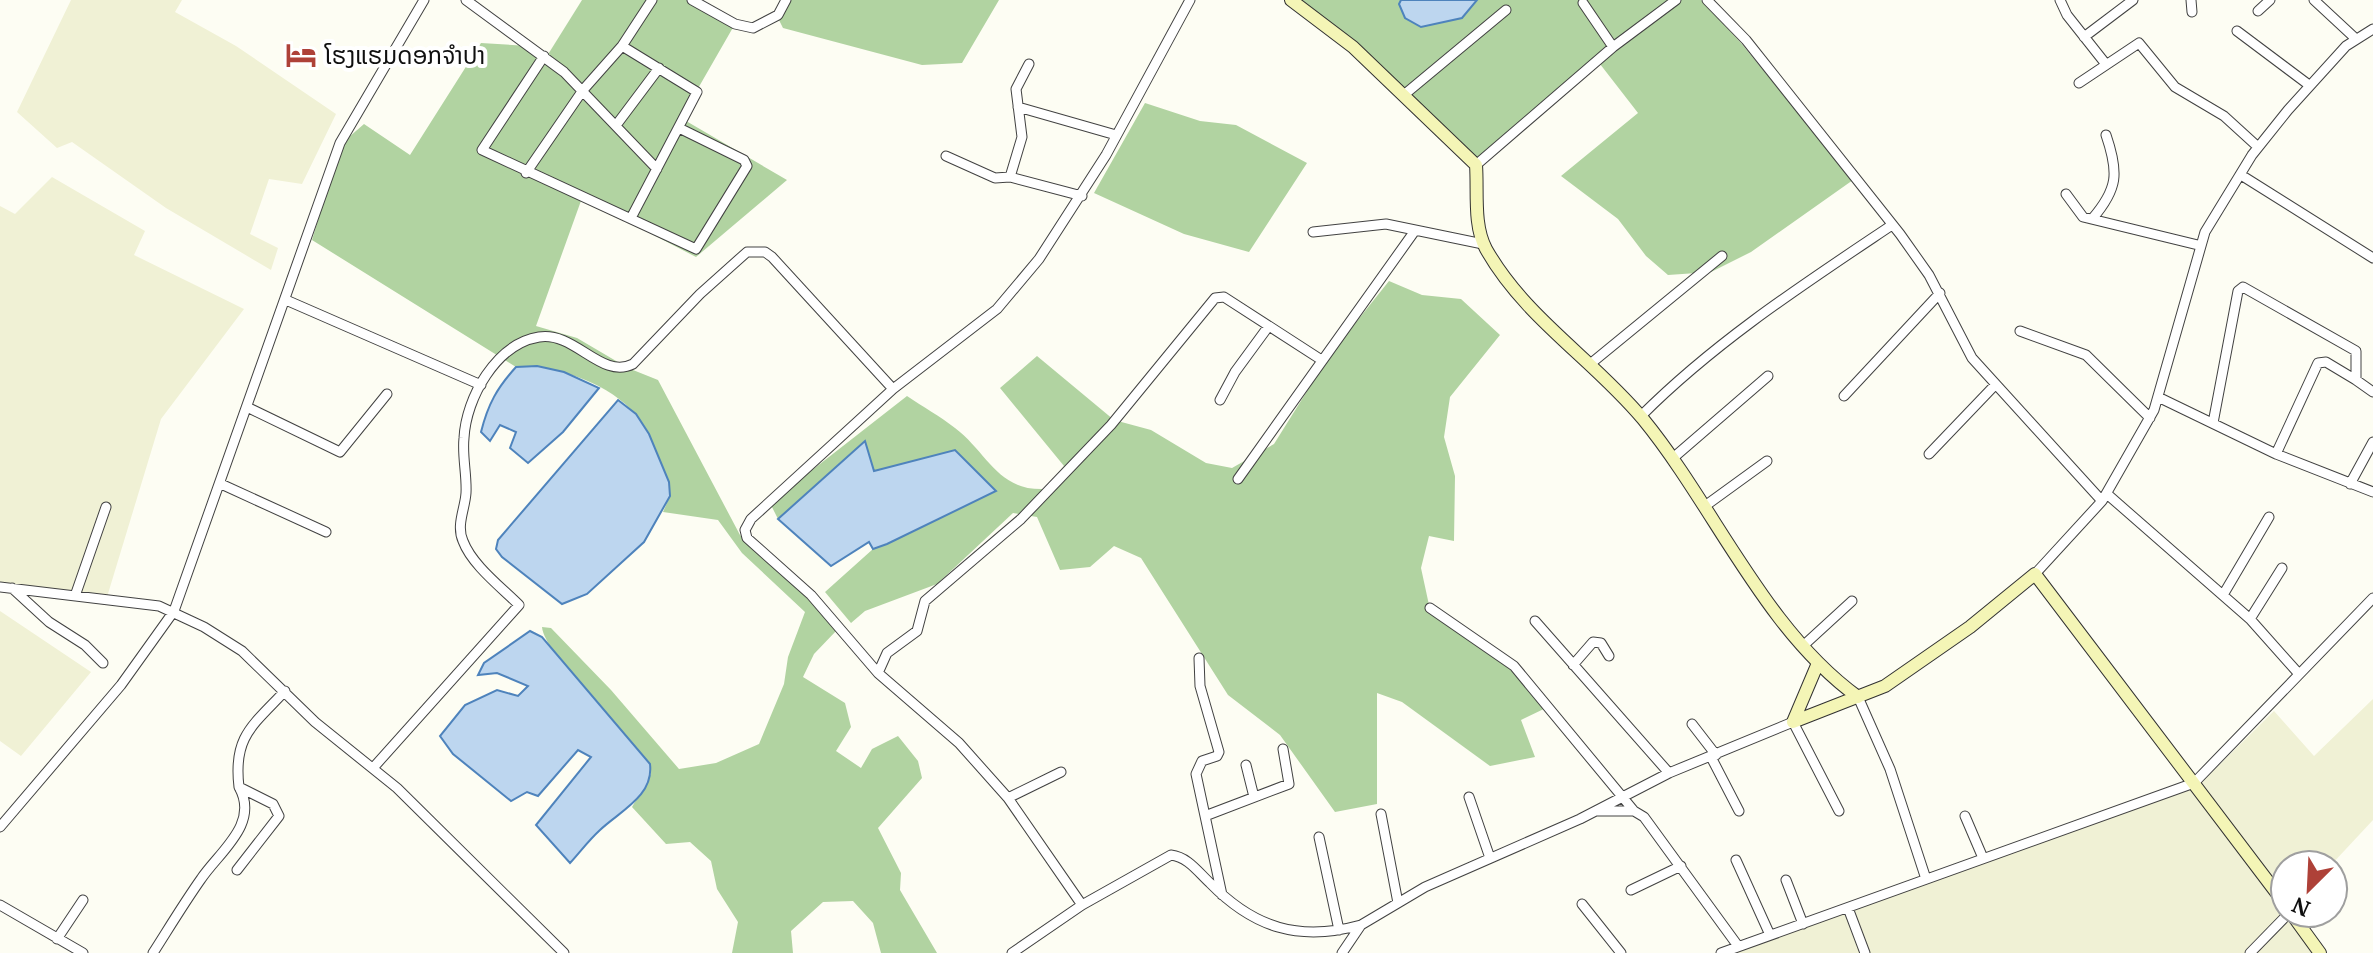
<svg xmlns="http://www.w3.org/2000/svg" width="2373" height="953" viewBox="0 0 2373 953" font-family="'PT Serif','Noto Sans Lao',serif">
<rect width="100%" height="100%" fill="#fdfdf3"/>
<path fill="#f0f1d5" d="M71,0H182L175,12L236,46L336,114L302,184L269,179L250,234L278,248L271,270L166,208L72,142L57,148L17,112Z
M52,177L145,231L134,255L244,309L161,419L107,597L0,584V206L15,214Z
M0,611L91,672L21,756L0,741Z
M2373,699V820L2331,865H2285V913L2318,953H1726L2018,847L2196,788L2274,711L2314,756Z"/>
<path fill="#b1d3a1" d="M582,0H691L735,24L681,118L787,180L696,257L582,198L536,326L577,338L628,368L658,380L740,535L816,604L836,631L814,654L803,677L845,703L851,727L836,751L861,768L872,749L898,736L918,761L922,778L878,828L901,873L900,890L937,953H881L873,923L853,901L823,902L791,931L793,953H732L738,922L717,889L711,861L690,842L666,844L632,807L651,774L650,764C628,739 544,654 542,627L551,628L611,690L679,769L716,763L759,744L784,684L788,657L805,612L742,553L718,520L663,512L670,496C661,470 655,436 636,415C609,383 556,365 516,367L312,240L341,144L364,124L410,155L481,43L529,46L547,56Z
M784,0H999L962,63L922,65L783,28L776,14Z
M1291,0H1701L1741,43L1853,180L1751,252L1711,272L1668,275L1646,256L1618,219L1561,176L1638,113L1600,64L1474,166L1351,47Z
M1145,103L1200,121L1236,125L1307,163L1249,252L1184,234L1094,193Z
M1389,281L1422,295L1461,299L1500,335L1450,397L1444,437L1455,476L1454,541L1429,536L1421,568L1429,605L1503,658L1550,706L1521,720L1535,757L1490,766L1402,702L1377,693V804L1335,812L1280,735L1228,695L1141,558L1114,546L1090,567L1060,570L1037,517L1013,513L937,584L865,611L851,623L825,592L873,549L996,491L955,451L874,471L865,442L778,519L770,503L907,396C923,407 940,416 955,428C988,453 997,491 1045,489L1064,466L1000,388L1037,356L1114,420L1151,430L1206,463L1232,468L1274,444L1329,356Z"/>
<path fill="#bdd6ef" stroke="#4e83bc" stroke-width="2" d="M1401,0H1477L1462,18L1421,27L1405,18L1399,4Z
M537,366L564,372L599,388L563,432L528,463L510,448L516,432L500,425L490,441L481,432C488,404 497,388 516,367Z
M618,400L636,414L649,434L669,482L670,496L644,542L587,594L562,604L502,557L496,549L498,540Z
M865,441L874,471L955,450L996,491L887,544L873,549L869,542L831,566L778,519Z
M530,631L542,637L650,764C654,796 620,811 600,830C589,840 580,852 570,863L536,825L591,757L578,750L538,796L527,792L511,801L453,754L440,736L465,705L497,690L518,696L528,686L497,673L478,675L484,663Z"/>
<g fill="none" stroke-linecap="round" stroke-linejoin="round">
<g stroke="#424242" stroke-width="11">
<path id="street" d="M466,0L564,72L657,169
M692,0L735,24L753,28L778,15L786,0
M1707,0L1746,40L1900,234L1929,275L1972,358L2102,501L2035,574
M2060,0L2067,15L2105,63
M2191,0L2192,12
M2314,0L2356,39
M1583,3L1613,47
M2258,11L2270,0
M2237,31L2309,85
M2084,37L2133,0
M622,46L697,92L631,218
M544,56L482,150L696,249L747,166L744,160L679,128
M2079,83L2139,43L2175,87L2224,116L2258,147
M1405,94L1506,10
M1018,107L1116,135
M617,124L659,68
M946,156L995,178L1010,177L1082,196
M1476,165L1613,47L1676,0
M526,173L583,90L622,46L652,0
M2241,175L2373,258
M1010,177L1022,137L1016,89L1029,64
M2066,194L2083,217L2198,245
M2092,219C2118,189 2119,173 2106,135
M1313,232L1386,224L1483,244
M286,300L481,385
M2020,331L2086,355L2150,418
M1589,365L1722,256
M1844,396L1940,293
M2158,397L2276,454L2373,492
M1220,400L1235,372L1268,327
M249,408L340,452L387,394
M1641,416C1716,341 1804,284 1892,225
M2213,423L2238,291L2243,287L2356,351V380L2373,392
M1929,454L1995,385
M2276,454L2318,363L2326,362L2356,380
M1673,458L1768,376
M1238,479L1414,232
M221,484L326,532
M2350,484L2373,442
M2107,494L2250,619L2299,674
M2102,501L2154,410L2205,232L2252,155L2288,110L2346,46L2373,29
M1705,506L1767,461
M0,587L159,606L204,627L242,651L315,722L397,788L564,953
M12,588L49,622L85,645L103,663
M2223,595L2269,517
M75,596L106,507
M1430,608L1514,666L1634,811
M2250,619L2282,568
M1535,621L1669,773
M1804,645L1852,601
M1199,658L1200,686L1219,752L1217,756L1202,761L1196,774L1222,895
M1573,665L1593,642L1601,643L1609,656
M878,673L887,653L917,631L925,601L1021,519L1111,425L1215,298L1224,297L1320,359
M1858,697L1890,769L1926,879
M1692,724L1716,755
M1711,757L1739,811
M1246,765L1254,797
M373,768L519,605C501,587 472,565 463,541C456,525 465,509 466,493C467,475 462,456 464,438C466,398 496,344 539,337C575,331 601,380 633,364L700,294L747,252H765L772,257L893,389
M1469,797L1490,858
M1008,798L1061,772
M1596,811H1634L1644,817L1738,946
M1381,814L1398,903
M1205,816L1289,784L1283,749
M1965,816L1983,858
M0,827L121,685L174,611L340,143L424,0
M1319,837L1339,930
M1736,860L1770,935
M237,870L279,816L273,804L239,787C233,737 252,726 285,691
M1786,880L1803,924
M1631,890L1681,866
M1582,904L1621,953
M0,905L83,953
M1082,905L1008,798L959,743L878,673L811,595L747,538L745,530L751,519L893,389L997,309L1039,259L1106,155L1190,0
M1848,908L1865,953
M57,939L83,900
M153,953C169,928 184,903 201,879C219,852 260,824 239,787
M1012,953L1082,905L1171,855C1188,857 1198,872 1210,883C1254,928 1299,942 1361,925
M1342,953L1361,925L1425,887L1580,819L1669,773L1793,722L1839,811
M1721,953L2194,783L2373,598
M2250,953L2289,913"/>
</g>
<g stroke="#313131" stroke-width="14">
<path id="secondary" d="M1291,0L1353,47L1476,165C1478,191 1473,225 1486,249C1525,318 1593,359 1643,419C1715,507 1764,629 1858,697
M1793,722L1885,686L1970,627L2035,574L2285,904
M1793,722L1818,663
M2291,913L2320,953"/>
</g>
<use href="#street" stroke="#fff" stroke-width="9"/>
<use href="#secondary" stroke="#f4f5b6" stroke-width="12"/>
</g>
<defs>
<g id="hotel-bare" transform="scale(2.4)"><path d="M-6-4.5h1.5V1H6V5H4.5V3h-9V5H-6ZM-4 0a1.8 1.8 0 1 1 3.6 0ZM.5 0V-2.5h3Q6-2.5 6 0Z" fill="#ae4138" stroke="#fff" stroke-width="2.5" paint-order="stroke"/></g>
</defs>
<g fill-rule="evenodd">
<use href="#hotel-bare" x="301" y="55"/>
</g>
<g text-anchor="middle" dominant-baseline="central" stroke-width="8" stroke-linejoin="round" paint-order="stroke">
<g font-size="24" fill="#0f0f0f" stroke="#fff" text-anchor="start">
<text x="325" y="55">ໂຮງແຮມດອກຈຳປາ</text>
</g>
</g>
<g transform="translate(2309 889) rotate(204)"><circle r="38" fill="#ffffff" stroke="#9f9f9f" stroke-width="2"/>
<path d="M0-6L14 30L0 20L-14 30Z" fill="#ae4138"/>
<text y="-12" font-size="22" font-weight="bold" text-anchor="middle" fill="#0f0f0f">N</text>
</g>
</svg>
